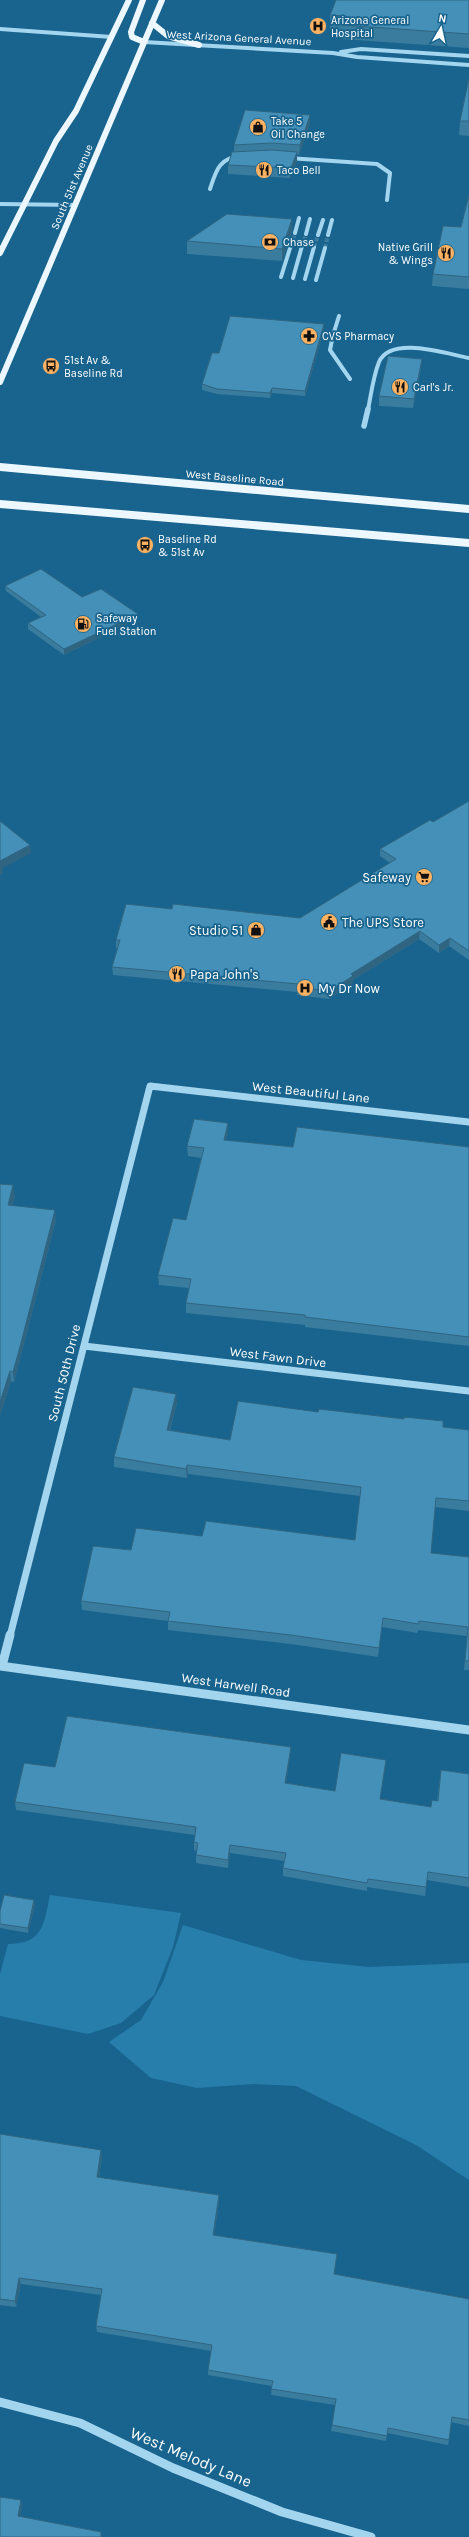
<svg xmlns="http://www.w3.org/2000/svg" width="469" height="2537" viewBox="0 0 469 2537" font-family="Karla,sans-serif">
<rect width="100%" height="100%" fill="#18648e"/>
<path fill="#277eab" d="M50,1895L181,1913L173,1947L154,1995L121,2023L88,2034L0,2016V1974L8,1944C43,1944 44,1924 50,1895Z
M183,1925L301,1960L369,1967L469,1963V2180L416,2145L296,2086L253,2084L197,2088L151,2078L109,2042L141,2020L163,1982Z"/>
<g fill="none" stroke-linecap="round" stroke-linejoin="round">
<path stroke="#3b7b9f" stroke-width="4" stroke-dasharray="4 2" stroke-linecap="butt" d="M291,245L295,233
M302,246L306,234
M314,247L318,235
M325,248L328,235"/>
<path stroke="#a4d5ef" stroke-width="4" d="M0,29L112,37
M144,42L333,53L357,57L469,65
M341,52L361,49L469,56
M288,158L377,164L390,173L387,200
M210,189C216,171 219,158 240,156
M0,204L76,205
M295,233L299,218
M306,234L310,219
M318,235L323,220
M328,235L332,220
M281,277L291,245
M293,278L302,246
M305,279L314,247
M316,280L325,248
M334,332L339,316
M332,340L330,350L350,379
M368,410C371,395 373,377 379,362C391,335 447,354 469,358"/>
<path stroke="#a4d5ef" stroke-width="5.5" d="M364,426L368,409"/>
<path stroke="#a4d5ef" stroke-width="7" d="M84,1346L469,1391
M10,1636L150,1086L469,1122"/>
<path stroke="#a4d5ef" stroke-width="9" d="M0,1666L469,1730
M2,1666L10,1635
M0,2402L80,2423L173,2468L282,2512L371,2537"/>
<path stroke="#ecf7ff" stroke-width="6" d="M143,0L131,32L132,37L144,42
M152,23L168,36L199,45
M0,253L56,141L76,111L129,0
M0,382L162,0"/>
<path stroke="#ecf7ff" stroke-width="8" d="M0,467L469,509
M0,504L469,543"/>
</g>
<path fill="#3a7c9e" d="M469,0V48L342,39L343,30L330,29V15Z
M469,78V136L459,135L460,121Z
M310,115V124L299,155L297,154V161L290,178L228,174V165L234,152V145Z
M469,195V289L432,286L433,274L461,227Z
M292,219V231L282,261L187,254V241Z
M324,329L305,396L272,393L270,398L217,394L202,390V384L219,353Z
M421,368L413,408L379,406V396Z
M5,586L82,597L138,619L64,655L28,629V623L41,617L6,591Z
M469,801V960L449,946L439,953L419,939L353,980V983L329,999L297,995V992L113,975L112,967L118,948H116V940L172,909L300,918L390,863L380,856V849L433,822Z
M228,1133L226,1140L293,1147H469V1346L305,1327V1325L186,1313V1303L189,1288L159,1285L158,1275L186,1220L201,1158L188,1156L187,1146Z
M0,1184L15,1196L12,1206L56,1220L22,1352L14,1382L11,1381L0,1416Z
M177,1403L170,1431L230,1440L318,1412L469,1430V1511L435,1507L431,1553L469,1557V1670H464L467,1636L418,1630L417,1633L382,1627L378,1657L291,1644L168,1630V1621L82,1610L81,1601L131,1550L202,1536L355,1540L360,1496L188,1474L187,1478L114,1467V1457Z
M291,1747L290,1755L286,1784L335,1791L386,1760L380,1799L431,1807L437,1801L441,1770L469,1774V1887L427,1880L425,1896L367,1887V1891L283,1876V1868L284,1861L230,1853L228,1868L196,1863V1855L197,1851L194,1850V1842L195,1835L16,1810L15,1802L55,1767Z
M35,1904L28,1933L0,1928V1911Z
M0,2134L102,2156L99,2178L219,2202L214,2235L334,2274L469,2299V2426L451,2422L449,2440L448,2445L387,2433L386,2441L331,2431L335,2405L271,2395L272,2386L208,2375V2370L211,2351L97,2332L96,2326L101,2295L21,2284L16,2307L0,2305Z"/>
<path fill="#306581" d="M310,115V124L299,155L300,145Z
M297,152V161L290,178L291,168Z
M292,219V231L282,261V249Z
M324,324V329L305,396V391Z
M422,359L421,368L413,408L414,399Z
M272,388V393L270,398V393Z
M138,614V619L64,655V649Z
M30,845L31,853L3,868V874L0,876V861Z
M420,931L419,939L353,980V983L329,999V991L351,974Z
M450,938L449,946L439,953V945Z
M228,1123V1133L224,1150V1140Z
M13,1185L15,1196L10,1215L8,1205Z
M55,1210L56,1220L22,1352L14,1382L13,1372Z
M10,1371L11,1381L0,1416V1402Z
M176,1394L177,1403L167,1440V1430Z
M187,1465L188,1474L187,1478L186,1469Z
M291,1747L290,1755L285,1792V1783Z
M230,1845V1853L228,1868V1860Z
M34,1900L35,1904L28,1933V1928Z
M101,2150L102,2156L98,2184L97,2177Z
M219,2195V2202L213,2241V2235Z
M19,2278L21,2284L16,2307L15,2301Z
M21,2500L22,2505L20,2520L18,2516Z"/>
<path fill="#4490b8" stroke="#306581" d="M336,0H469V34L343,25L346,16L330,15Z
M469,78V121H460Z
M245,110L310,115L300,145L272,143L234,145Z
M272,150L297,152L291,168L228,165L232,152Z
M469,195V277L433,274L443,226L461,227Z
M227,214L292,219L282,249L187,241Z
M230,316L324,324L305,391L272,388L270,393L217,389L202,384L212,353H219Z
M388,356L422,359L414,399L379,396Z
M41,569L82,597L101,589L138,614L64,649L28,623L46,615L5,586Z
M469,801V951L450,938L439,945L420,931L351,974L353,976L329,991L298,987V984L112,967L120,940H116L126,904L172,909L173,904L300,918L396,859L380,849L430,820L433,822Z
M0,821L30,845L0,861Z
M194,1119L228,1123L224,1140L293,1147L297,1127L469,1147V1337L305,1317V1315L186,1303L191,1279L158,1275L173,1218L186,1220L204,1148L187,1146Z
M0,1184L13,1185L8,1205L55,1210L21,1343L13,1372L10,1371L0,1402Z
M133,1387L176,1394L167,1430L230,1440L238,1401L318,1412L319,1409L404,1419V1417L443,1421V1427L469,1430V1501L436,1498L431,1553L469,1557V1661H465L468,1627L419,1621L418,1624L383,1618L379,1648L291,1635L168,1621L170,1612L81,1601L93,1546L131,1550L136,1528L202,1536L206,1521L355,1540L361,1487L187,1465L186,1469L114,1457Z
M67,1716L291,1747L285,1783L335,1791L341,1753L386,1760L380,1799L431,1807L432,1800L438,1801L441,1770L469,1774V1878L428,1872L426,1887L368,1879L367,1883L283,1868L286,1853L230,1845L228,1860L196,1855L198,1843L194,1842L196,1827L15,1802L24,1763L55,1767Z
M4,1895L34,1900L28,1928L0,1924V1911Z
M0,2134L101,2150L97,2177L219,2195L213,2235L337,2254L334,2274L469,2299V2420L452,2417L449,2440L388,2428L387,2436L332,2425L336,2399L271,2389L273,2381L208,2370L212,2345L96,2326L102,2289L19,2278L15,2301L0,2299Z
M0,2497L21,2500L18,2516L101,2532V2537H0Z"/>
<defs>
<g id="hospital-disc" transform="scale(0.9)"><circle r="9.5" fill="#ffb262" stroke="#18648e"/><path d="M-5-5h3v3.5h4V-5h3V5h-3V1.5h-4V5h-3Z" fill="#111"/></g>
<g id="shop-disc" transform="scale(0.9)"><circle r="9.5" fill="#ffb262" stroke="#18648e"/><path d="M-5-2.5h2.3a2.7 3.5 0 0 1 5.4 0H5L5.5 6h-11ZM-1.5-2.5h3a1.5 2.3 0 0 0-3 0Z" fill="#111"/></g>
<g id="restaurant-disc" transform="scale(0.9)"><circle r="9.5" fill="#ffb262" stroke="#18648e"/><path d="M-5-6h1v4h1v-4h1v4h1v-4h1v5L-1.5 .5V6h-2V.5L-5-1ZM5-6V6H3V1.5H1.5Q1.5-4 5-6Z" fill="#111"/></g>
<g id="bank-disc" transform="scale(0.9)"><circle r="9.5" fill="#ffb262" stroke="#18648e"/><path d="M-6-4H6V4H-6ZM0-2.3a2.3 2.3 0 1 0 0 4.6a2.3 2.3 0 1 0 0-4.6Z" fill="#111"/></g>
<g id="pharmacy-disc" transform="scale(0.9)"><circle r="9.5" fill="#ffb262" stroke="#18648e"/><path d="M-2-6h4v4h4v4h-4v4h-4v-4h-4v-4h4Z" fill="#111"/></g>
<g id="bus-disc" transform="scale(0.9)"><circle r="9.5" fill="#ffb262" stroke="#18648e"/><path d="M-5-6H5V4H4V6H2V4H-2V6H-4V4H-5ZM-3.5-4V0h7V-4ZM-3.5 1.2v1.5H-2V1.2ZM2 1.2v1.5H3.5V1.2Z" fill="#111"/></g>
<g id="fuel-disc" transform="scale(0.9)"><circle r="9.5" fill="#ffb262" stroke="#18648e"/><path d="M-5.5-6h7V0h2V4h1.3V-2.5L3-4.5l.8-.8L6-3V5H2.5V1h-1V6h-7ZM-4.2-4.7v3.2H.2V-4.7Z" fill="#111"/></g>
<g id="supermarket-disc" transform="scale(0.9)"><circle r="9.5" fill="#ffb262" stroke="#18648e"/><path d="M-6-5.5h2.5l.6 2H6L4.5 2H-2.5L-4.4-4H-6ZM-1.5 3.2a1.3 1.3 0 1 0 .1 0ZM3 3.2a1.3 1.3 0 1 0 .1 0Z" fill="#111"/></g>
<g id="civic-disc" transform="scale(0.9)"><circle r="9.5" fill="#ffb262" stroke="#18648e"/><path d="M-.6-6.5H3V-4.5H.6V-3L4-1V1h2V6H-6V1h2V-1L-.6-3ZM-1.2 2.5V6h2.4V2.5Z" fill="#111"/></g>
</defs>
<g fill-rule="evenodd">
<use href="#hospital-disc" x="318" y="26"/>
<use href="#shop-disc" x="258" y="127"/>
<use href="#restaurant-disc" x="264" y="170"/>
<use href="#bank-disc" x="270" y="242"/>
<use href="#restaurant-disc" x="446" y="253"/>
<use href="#pharmacy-disc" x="309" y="336"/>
<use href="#bus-disc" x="51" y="366"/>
<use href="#restaurant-disc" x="400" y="387"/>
<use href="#bus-disc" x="145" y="545"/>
<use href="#fuel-disc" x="83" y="624"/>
<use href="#supermarket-disc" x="424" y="877"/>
<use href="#civic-disc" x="329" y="922"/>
<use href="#shop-disc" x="256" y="930"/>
<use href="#restaurant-disc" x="177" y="974"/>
<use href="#hospital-disc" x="305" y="988"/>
</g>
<g text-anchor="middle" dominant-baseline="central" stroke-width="3.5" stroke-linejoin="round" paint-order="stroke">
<g font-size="11" fill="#fff" stroke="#18648e" text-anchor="start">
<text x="331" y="20">Arizona General<tspan x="331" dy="13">Hospital</tspan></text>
<text x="271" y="121">Take 5<tspan x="271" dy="13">Oil Change</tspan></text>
<text x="277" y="170">Taco Bell</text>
<text x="283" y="242">Chase</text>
<text x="433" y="247" text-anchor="end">Native Grill<tspan x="433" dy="13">&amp; Wings</tspan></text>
<text x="322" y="336">CVS Pharmacy</text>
<text x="64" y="360">51st Av &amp;<tspan x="64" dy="13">Baseline Rd</tspan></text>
<text x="413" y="387">Carl's Jr.</text>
<text x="158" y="539">Baseline Rd<tspan x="158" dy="13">&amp; 51st Av</tspan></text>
<text x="96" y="618">Safeway<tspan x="96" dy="13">Fuel Station</tspan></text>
</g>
<g font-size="11" fill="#fff" stroke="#18648e">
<text transform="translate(239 38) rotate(3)">West Arizona General Avenue</text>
<text transform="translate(72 187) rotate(-67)">South 51st Avenue</text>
<text transform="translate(235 478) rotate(5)">West Baseline Road</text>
</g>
<g font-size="13" fill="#fff" stroke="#18648e" text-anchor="start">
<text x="411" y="877" text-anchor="end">Safeway</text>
<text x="342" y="922">The UPS Store</text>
<text x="243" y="930" text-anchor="end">Studio 51</text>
<text x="190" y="974">Papa John's</text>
<text x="318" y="988">My Dr Now</text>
</g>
<g font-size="13" fill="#fff" stroke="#18648e">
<text transform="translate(311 1092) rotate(6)">West Beautiful Lane</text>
<text transform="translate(278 1357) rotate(7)">West Fawn Drive</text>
<text transform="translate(64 1373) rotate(-76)">South 50th Drive</text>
<text transform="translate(236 1685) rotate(8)">West Harwell Road</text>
</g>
<g font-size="16" fill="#fff" stroke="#18648e">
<text transform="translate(191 2457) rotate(23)">West Melody Lane</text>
</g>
</g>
<g transform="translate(441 28) rotate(9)" stroke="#18648e" stroke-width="3" paint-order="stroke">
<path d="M0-3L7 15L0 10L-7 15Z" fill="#ffffff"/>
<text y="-6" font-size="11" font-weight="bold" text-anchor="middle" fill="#ffffff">N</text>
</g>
</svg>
